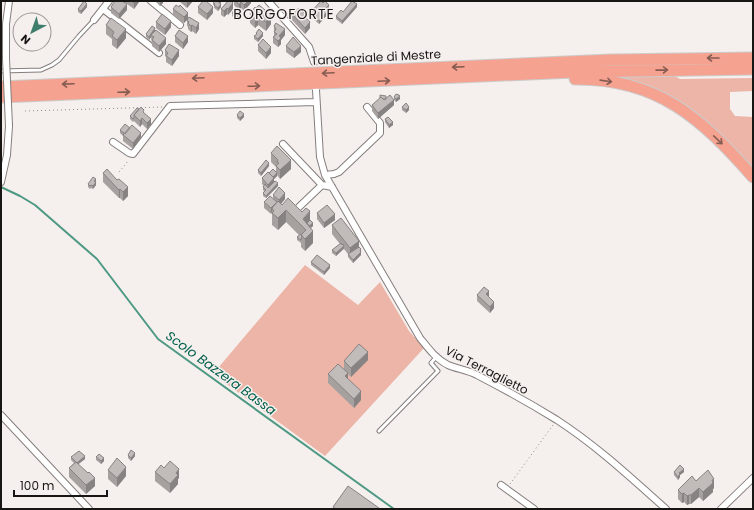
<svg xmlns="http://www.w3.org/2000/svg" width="754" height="510" viewBox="0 0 754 510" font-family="Poppins,sans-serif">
<rect width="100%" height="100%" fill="#f5efed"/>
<path fill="#ecb5a8" d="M671,74L680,79L753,78V91L730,92V109L735,116L753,117V174L720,139L620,78V77Z
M305,265L358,305L380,282L409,331L424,348L325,456L213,374Z"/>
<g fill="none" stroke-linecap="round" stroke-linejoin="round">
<path stroke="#4d9983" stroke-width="2" d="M1,187L20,196L35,205L97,259L158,339L394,509"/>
<g stroke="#847e7d" stroke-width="5">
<path id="lane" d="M1,71L41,70L52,65L59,60L79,36L94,20
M379,431L438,371L431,363L436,357"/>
</g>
<g stroke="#847e7d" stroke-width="8">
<path id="street" d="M151,1L180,25
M268,1L309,47L314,62
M103,9L159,53
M94,20L109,1
M6,59V24L9,1
M316,90L320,157L325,175L420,338C428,348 436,359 448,365C457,369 468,370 477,375C504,389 531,404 557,420C597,446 630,477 666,509
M113,142L129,153L133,154L170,106L316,102
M283,144L322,185L332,187
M325,175L334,174L339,172L380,133V123L367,107
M1,182L7,155L9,126
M299,207L322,185
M1,415L89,509
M501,485L534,509
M721,509L753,478"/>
</g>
<g stroke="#ccc" stroke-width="13">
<path id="highway" d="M575,79C658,78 702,119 753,177
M1,87L611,60L753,58
M1,97L574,72L753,69"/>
</g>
<path stroke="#8f8b89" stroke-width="1" stroke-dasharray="1 3" stroke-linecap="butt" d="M25,111L162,107
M119,172L129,160
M510,484L553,425"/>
<use href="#lane" stroke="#fff" stroke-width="3"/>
<use href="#street" stroke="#fff" stroke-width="6"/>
<use href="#highway" stroke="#f5a290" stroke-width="11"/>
<g stroke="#847e7d" stroke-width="8" stroke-linecap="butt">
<path id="street-bridge" d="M6,59L9,126"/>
</g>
<use href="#street-bridge" stroke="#fff" stroke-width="6"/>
</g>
<path fill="#a6a19f" d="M123,1H139V2L134,9Z
M155,1H163V3L160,6Z
M179,1H193L187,8Z
M213,1H222L220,4L221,7L218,11L214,8V5H213Z
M228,1L233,9L228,15L227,14L224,17L221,15V9Z
M234,1H251V3L244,11L241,8L239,11L234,5Z
M87,7L81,14L78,12V9Z
M111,7L127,10L119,19L111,13Z
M198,7L213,13L207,20L198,13Z
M255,7L271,24L266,31L258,25L255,28L250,23V14Z
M357,7L342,24L336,19V16L343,12Z
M329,8L327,10L328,14L319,24L310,16V13Z
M173,9L188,19L199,29L196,34L192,31L191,32L188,29V27L187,26V20L184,23L173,15Z
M232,13L239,17L236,20L232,16Z
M292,14L307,19L310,28L305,34L292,20Z
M156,22L171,27L165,35L156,28Z
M106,25L126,38L117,49L112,45V39L106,34Z
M274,26L285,35L281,40V44L278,47L273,43V37L274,36Z
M155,31L166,44L159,52L152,46L151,37L149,40L146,37V34Z
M256,33L263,36L258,42L254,39V36L256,35Z
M175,36L188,42L183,49L175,42Z
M258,45L271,53L266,59L258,51Z
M286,46L301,52L294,58L286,52Z
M165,50L179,56L172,66L166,62V57L165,56Z
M394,97L400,99L396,102L394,100V105L378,119L372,111V105L386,98L394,100Z
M402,107L409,110L406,113L402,110Z
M139,109L144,113L151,125L147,129L142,124L140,127L134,121L133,122L130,119V116Z
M237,115L244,117L240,121L237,118Z
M385,119L393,125L389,128L385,122Z
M120,130L141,138L133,149L123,141V136L120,133Z
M271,153L291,169L280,179L277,175V176L274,179V181L278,186L266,198L263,196V193L264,191L263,190V187L264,186L262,184V178L269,173H276V167L271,162Z
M269,166L261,176L258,173V170Z
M103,173L128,196L123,201L120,198H119L103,182Z
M96,179V185L93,189L91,188L90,189L88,187V184Z
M273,195L285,199L281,204L282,205L310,220L313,226L311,228L313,243L305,251L301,247V243L297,240V237L299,235L286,222L278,230L272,225V212L271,214L264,208V202L273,199Z
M317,213L335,220L324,228L317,219Z
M332,225L361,249V255L353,263L348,257V254L344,249L336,256L332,253V250L340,244L332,234Z
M311,262L330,268L324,275L311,265Z
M477,295L489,297L494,308L490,313L477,301Z
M368,360L351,377L348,374V379L361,400L354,408L328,383V374L344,369V361Z
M128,455L135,456L131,461L128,458Z
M71,457L85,459L78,464L95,486L86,494L69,477V468L74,463L71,460Z
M96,457L104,461L101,464L96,460Z
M164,468L179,478L178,479V484L170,493L155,481V472Z
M108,470L126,476L117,487L108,479Z
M674,472H684L680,475V477L678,480L674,475Z
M696,481L714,488L713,489V492L703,501L699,497L691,504H689L687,505L684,502L682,503L678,499V490Z"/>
<path fill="#878382" d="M135,1H139V2L134,9V3Z
M160,1H163V3L160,6Z
M187,1H193L187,8Z
M218,1H222L218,6Z
M248,1H251V3L244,11V5Z
M241,2V8L239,11V5Z
M233,3V9L228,15V9Z
M87,4V7L81,14V11Z
M127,4V10L119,19V14Z
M221,4V7L218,11V8Z
M357,4V7L342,24V21Z
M329,5V8L325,12V9Z
M213,7V13L207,20V14Z
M227,8V14L224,17V11Z
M328,11V14L319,24V21Z
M188,13V19L184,23V17Z
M239,14V17L236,20V17Z
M271,15V24L266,31V22Z
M258,16V25L255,28V19Z
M171,21V27L165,35V29Z
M310,22V28L305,34V28Z
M199,23V29L196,34V28Z
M192,25V31L191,32V26Z
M155,28V31L151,35V37L149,40V37Z
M126,29V38L117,49V40Z
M285,29V35L281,40V44L278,47V41L279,36Z
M263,33V36L258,42V39Z
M188,36V42L183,49V43Z
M166,38V44L159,52V46Z
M301,46V52L294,58V52Z
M271,47V53L266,59V53Z
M179,50V56L172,66V60Z
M400,96V99L396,102V99Z
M394,100V105L378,119V113Z
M409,107V110L406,113V110Z
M244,114V117L240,121V118Z
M142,118V124L140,127V121Z
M151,119V125L147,129V123Z
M393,122V125L389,128V125Z
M141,133V138L133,149V143Z
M291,160V169L280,179V170Z
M269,163V166L261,176V173Z
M277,173V176L274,179V184L268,191V185L272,179Z
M96,179V185L93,189V186L94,181Z
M278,183V186L266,198V196Z
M128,187V196L123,201V192Z
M120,189V198H119V190Z
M285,193V199L279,206V200Z
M277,202V208H272V212L271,214V208Z
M286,210V222L278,230V218Z
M310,211V223L307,226L303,219Z
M335,214V220L324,228V223Z
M313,223V226L308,230V227Z
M313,231V243L305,251V239Z
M359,241V250L350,257V248Z
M344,246V248L336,256V253Z
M361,252V255L353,263V260Z
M330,265V268L324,275V272Z
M489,291V297L486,294Z
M494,302V308L490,313V307Z
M368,352V360L351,377V368Z
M348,373V382L345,376Z
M361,391V400L354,408V399Z
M135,453V456L131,461V458Z
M85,456V459L76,466V463Z
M104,458V461L101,464V461Z
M126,467V476L117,487V478Z
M179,469V478L178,479V484L170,493V484L176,473Z
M684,469V472L680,475V477L678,480V477L679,473Z
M95,478V486L86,494V485Z
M714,479V488L713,489V492L703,501V492Z
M699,488V497L691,504V495Z
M684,493V502L682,503V494Z
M689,495V504L687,505V496Z"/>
<path fill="#c1bbb9" stroke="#878382" d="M84,1L87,4L81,11L78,9Z
M115,1H122L127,4L119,14L111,7Z
M131,1H135L134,3Z
M203,1H206L213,7L207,14L198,7Z
M213,1H217L221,4L218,8L214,5L215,4L213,2Z
M228,1H231L233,3L228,9L227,8L224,11L221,9Z
M236,1H248L244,5L241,2L239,5Z
M321,1L323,3L325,1L329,5L325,9L328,11L319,21L310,13Z
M352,1L357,4L342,21L336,16L341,10L343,12Z
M176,5L179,7L180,5L188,13L184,17L173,9Z
M259,5L271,15L266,22L258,16L255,19L250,14L255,7L256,8Z
M299,8L307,16L305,17L310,22L305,28L292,14Z
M234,10L239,14L236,17L232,13Z
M162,14L171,21L165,29L156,22Z
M189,17L199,23L196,28L192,25L191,26L188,23L189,22L187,20Z
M111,18L126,29L117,40L112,36L114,32L106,25Z
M276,23L285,29L279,36L281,38L278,41L273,37L277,34L274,32L276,29L274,26Z
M152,26L155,28L149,37L146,34Z
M259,29L263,33L258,39L254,36L257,34L256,33Z
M156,30L166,38L159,46L152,40L154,37L151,35Z
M179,30L188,36L183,43L175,36Z
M293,37L301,46L294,52L286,46Z
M263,39L271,47L266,53L258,45Z
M169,44L179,50L172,60L166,56L168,53L165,50Z
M396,94L399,95L400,96L396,99L394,97Z
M380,95L386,96V99H383L381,97L380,98Z
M390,95L394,100L378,113L372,105L381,97L384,100Z
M406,103L409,107L406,110L402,107Z
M141,107L144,110L143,112L151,119L147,123L142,118L140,121L134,115Z
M137,108L139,109L134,115V118L133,119L130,116Z
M240,111L244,114L240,118L237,115Z
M388,117L393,122L389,125L385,119Z
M125,124L130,128L125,134L120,130Z
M132,125L141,133L133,143L123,135Z
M277,146L291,160L280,170L276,166L279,163L277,162L278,160L271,153Z
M266,160L269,163L261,173L258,170Z
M107,169L117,180L119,179L128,187L123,192L120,189L119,190L103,173Z
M273,169L277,173L273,177L269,173Z
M268,172L274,178L268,185L262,178Z
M93,177L96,179L94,181L96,182L93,186L91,185L90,186L88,184Z
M275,181L278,183L266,196L263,193L266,190L263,187L265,184L268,188Z
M279,187L285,193L279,200L273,195Z
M270,196L277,202L271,208L264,202Z
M288,198L302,212L306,208L310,211L303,219L313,231L305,239L301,235L306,230L286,210L278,218L272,213L274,211L272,208L278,201L282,205Z
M327,205L335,214L324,223L317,213Z
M341,218L359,241L350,248L332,225Z
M310,220L313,223L309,226L307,223Z
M301,234L302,235L301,240L297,237Z
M341,243L342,245L343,244L344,246L336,253L332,250Z
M359,247L361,249L360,250L361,252L353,260L348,254Z
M317,255L330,265L324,272L311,262Z
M484,287L489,291L486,294L494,302L490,307L477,295Z
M359,344L368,352L351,368L344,361Z
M338,364L348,373L345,376L361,391L354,399L328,374Z
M131,450L135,453L131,458L128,455Z
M79,451L85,456L77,463L71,457Z
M99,454L104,458L101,461L96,457Z
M117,458L126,467L117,478L108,470Z
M170,461L179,469L176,473L178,475L170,484L155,472L161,465L164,468Z
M76,462L88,473L89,472L95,478L86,485L69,468Z
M680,465L684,469L679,473L680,474L678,477L674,472Z
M708,470L714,479L712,480L713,483L703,492L699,488L691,495H689L687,496L684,493L682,494L678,490L692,476L696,481Z
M348,486L379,508L378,509H336L333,507Z"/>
<defs><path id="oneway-shaft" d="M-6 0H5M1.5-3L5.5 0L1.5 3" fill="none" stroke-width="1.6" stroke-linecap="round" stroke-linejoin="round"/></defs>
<g stroke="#865c52">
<use href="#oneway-shaft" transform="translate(713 58) rotate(-180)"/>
<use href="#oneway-shaft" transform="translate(458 67) rotate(178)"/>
<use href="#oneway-shaft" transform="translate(662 70) rotate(-1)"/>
<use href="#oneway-shaft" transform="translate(328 73) rotate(177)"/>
<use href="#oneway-shaft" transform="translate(198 78) rotate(177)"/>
<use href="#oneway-shaft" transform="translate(384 81) rotate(-3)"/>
<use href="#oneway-shaft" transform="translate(606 81) rotate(8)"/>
<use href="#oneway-shaft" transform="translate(68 84) rotate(178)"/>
<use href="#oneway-shaft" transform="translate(254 86) rotate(-2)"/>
<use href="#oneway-shaft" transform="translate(124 92) rotate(-2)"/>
<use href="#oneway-shaft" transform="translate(718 140) rotate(44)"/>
</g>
<g text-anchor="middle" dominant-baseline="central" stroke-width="3" stroke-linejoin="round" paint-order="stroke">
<g font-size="12" fill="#181615" stroke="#f5efed">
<text transform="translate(376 57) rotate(-3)">Tangenziale di Mestre</text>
<text transform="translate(487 370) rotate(27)">Via Terraglietto</text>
</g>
<g font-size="13" font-style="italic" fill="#00604c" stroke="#f5efed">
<text transform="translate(221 373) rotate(36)">Scolo Bazzera Bassa</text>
</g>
<g font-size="14" letter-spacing="1" fill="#181615" stroke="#f5efed">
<text x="284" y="14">BORGOFORTE</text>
</g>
</g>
<rect width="754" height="510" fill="none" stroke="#181615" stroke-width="4"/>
<g transform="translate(32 32) rotate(221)"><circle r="19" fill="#f5efed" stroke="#9d9897"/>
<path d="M0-3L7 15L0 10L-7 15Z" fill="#3f7e6c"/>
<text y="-6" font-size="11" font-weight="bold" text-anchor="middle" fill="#181615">N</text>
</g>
<path d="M14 490v6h93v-6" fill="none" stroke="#181615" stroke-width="2"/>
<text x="20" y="490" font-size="12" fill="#181615" stroke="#f5efed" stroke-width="3" paint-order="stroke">100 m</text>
</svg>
